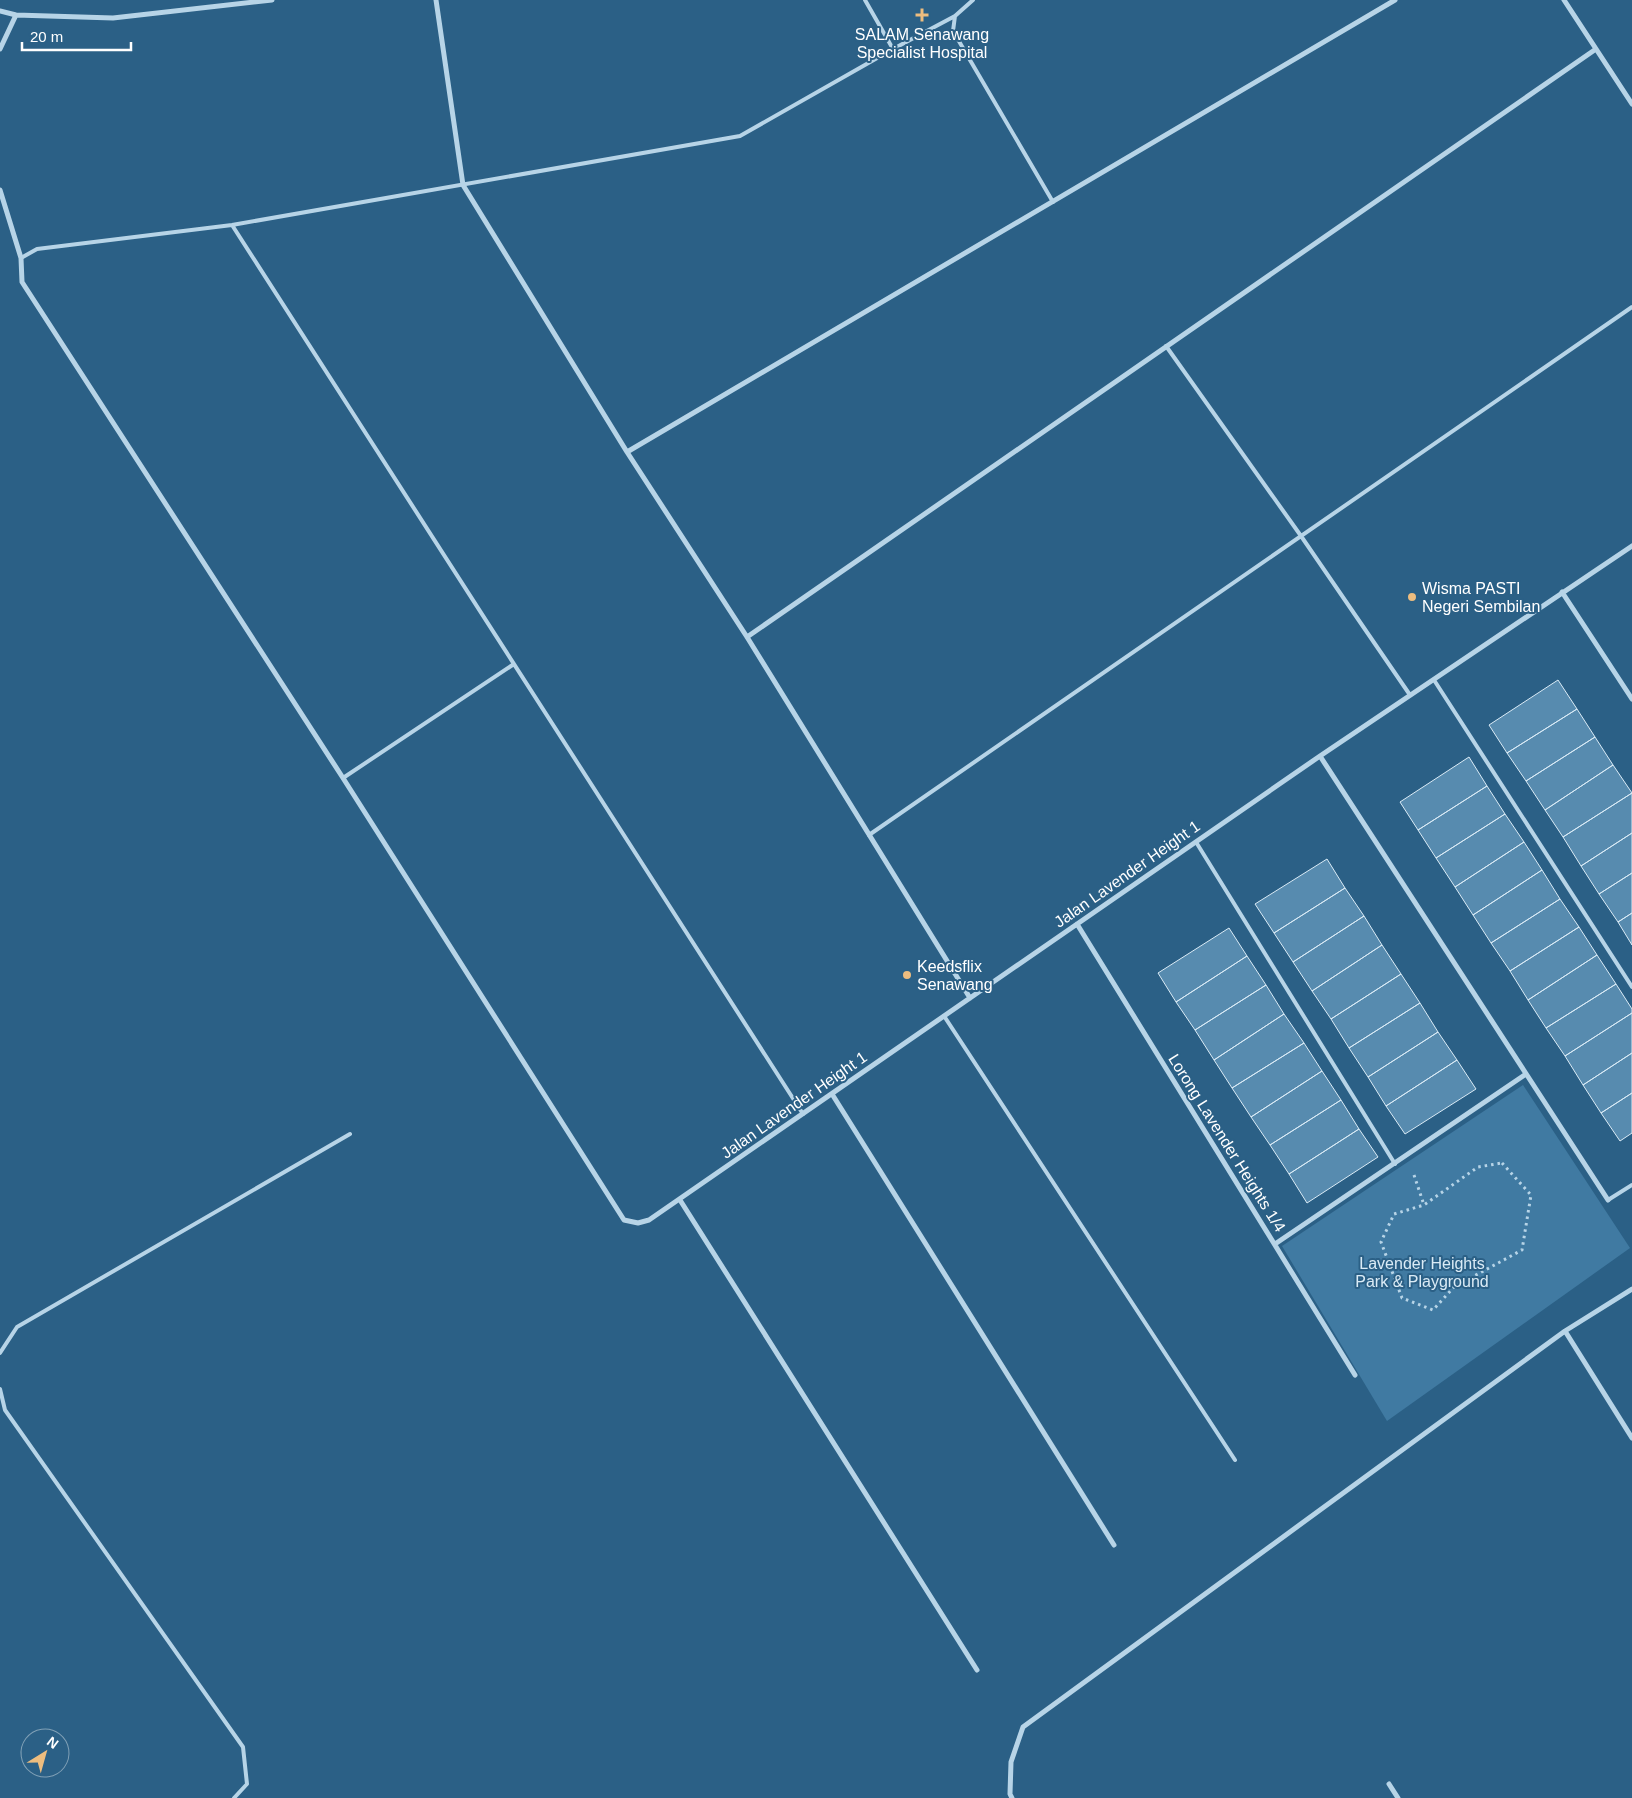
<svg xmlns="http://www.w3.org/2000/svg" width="1632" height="1798" viewBox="0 0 1632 1798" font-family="Helvetica,sans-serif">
<rect width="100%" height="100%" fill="#2b6086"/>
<path fill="#407aa2" d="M1523,1085L1630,1248L1387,1421L1282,1246Z"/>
<path fill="#578baf" stroke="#daebf6" d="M1558,680L1577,709L1507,753L1489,725Z
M1577,709L1595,737L1526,781L1507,753Z
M1595,737L1613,765L1545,810L1526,781Z
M1469,757L1487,786L1418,830L1400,802Z
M1613,765L1632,793L1563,837L1545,810Z
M1487,786L1505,814L1436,858L1418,830Z
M1632,793V833L1581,866L1563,837Z
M1505,814L1524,842L1455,887L1436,858Z
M1632,833V873L1599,894L1581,866Z
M1524,842L1542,870L1473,915L1455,887Z
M1327,859L1345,888L1274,933L1255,904Z
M1542,870L1560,899L1491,943L1473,915Z
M1632,873V913L1618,922L1599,894Z
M1345,888L1364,916L1293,962L1274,933Z
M1560,899L1579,927L1510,971L1491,943Z
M1632,913V945L1618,922Z
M1364,916L1382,945L1312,991L1293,962Z
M1579,927L1597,955L1528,1000L1510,971Z
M1229,928L1247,956L1176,1002L1158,973Z
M1382,945L1401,974L1331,1019L1312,991Z
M1597,955L1616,984L1546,1028L1528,1000Z
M1247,956L1266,985L1195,1030L1176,1002Z
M1401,974L1420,1003L1349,1048L1331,1019Z
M1616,984L1632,1009V1013L1565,1056L1546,1028Z
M1266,985L1284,1014L1214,1060L1195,1030Z
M1420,1003L1438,1032L1368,1077L1349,1048Z
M1632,1013V1053L1583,1085L1565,1056Z
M1284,1014L1304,1043L1232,1088L1214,1060Z
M1438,1032L1457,1060L1386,1106L1368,1077Z
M1304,1043L1322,1071L1251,1117L1232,1088Z
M1632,1053V1093L1601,1113L1583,1085Z
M1457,1060L1476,1089L1405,1134L1386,1106Z
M1322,1071L1341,1100L1270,1145L1251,1117Z
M1632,1093V1133L1620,1141L1601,1113Z
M1341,1100L1359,1129L1289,1174L1270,1145Z
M1359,1129L1378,1157L1307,1203L1289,1174Z"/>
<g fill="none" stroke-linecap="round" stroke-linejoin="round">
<path stroke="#b7d4e7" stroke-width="3" stroke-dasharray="2.5 4" stroke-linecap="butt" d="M1502,1163L1531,1195L1522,1250L1454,1287L1433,1310L1402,1298L1381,1242L1394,1214L1424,1205L1478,1167Z
M1414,1175L1424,1205"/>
<path stroke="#b7d4e7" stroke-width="4" d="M865,0L893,49
M973,0L955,16L953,31L1053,202
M232,225L803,1114
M21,258L37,249L232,225L740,136L893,49L955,16
M1166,346L1301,536L1410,695
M1434,680L1632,987
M343,778L514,664
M869,835L1632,307
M1196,842L1395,1164
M944,1016L1235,1460
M1608,1200L1632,1185
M0,1353L17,1327L350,1134
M0,1389L5,1410L243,1747L247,1784L234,1798"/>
<path stroke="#b7d4e7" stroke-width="5" d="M436,0L463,185L627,452L747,637L970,998
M1564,0L1632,104
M0,11L16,15L113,18L272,0
M0,49L16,15
M0,190L21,258L22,282L343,778L624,1220L638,1223L649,1220L1320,756L1632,546
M627,452L1395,0
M1562,592L1632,699
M747,637L1596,49
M1320,756L1608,1200
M1077,924L1355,1375
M832,1094L1114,1545
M680,1200L977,1670
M1275,1244L1526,1074
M1565,1331L1632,1438
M1389,1784L1398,1798
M1012,1798L1010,1794L1011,1762L1023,1727L1565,1331L1632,1289"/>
</g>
<g fill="#edbd7f" stroke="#2b6086" stroke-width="2">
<path d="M919.5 7.5h5v5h5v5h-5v5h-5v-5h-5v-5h5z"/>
<circle cx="1412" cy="597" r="5"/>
<circle cx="907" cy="975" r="5"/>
</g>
<g text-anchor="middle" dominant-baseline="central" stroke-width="4" stroke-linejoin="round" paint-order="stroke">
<g font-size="16" fill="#fff" stroke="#2b6086" text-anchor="start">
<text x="922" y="34" text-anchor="middle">SALAM Senawang<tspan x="922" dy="18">Specialist Hospital</tspan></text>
<text x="1422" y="588">Wisma PASTI<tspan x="1422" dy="18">Negeri Sembilan</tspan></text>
<text x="917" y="966">Keedsflix<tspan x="917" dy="18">Senawang</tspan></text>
</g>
<g font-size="16" fill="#fff" stroke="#2b6086">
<text transform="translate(1127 874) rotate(-35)">Jalan Lavender Height 1</text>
<text transform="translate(794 1105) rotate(-35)">Jalan Lavender Height 1</text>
<text transform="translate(1227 1143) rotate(58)">Lorong Lavender Heights 1/4</text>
</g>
<g font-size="16" fill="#daebf6" stroke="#2b6086">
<text x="1422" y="1263">Lavender Heights<tspan x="1422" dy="18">Park &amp; Playground</tspan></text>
</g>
</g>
<g transform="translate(45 1753) rotate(37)"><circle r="24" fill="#2b6086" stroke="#80a0b6"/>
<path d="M0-4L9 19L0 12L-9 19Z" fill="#edbd7f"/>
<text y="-8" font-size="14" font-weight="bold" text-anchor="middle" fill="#ffffff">N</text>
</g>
<path d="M22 42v8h109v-8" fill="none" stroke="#ffffff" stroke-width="2.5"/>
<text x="30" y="42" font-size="15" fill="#ffffff" stroke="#2b6086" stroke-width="4" paint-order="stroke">20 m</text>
</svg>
